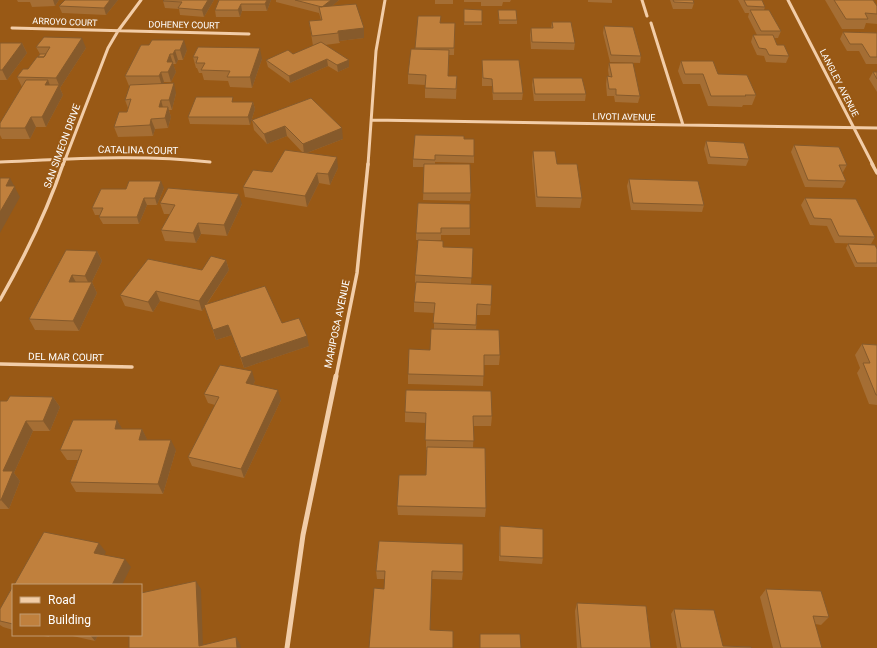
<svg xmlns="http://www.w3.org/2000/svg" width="877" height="648" viewBox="0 0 877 648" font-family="Roboto,sans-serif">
<rect width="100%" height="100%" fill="#995915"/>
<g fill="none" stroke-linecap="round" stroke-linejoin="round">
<path stroke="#f2cda8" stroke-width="3" d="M642,0L647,16
M788,0L873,165
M651,23L683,125
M12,28L249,34
M372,120L877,128
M0,162C70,159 140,154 210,162
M63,165L108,48L118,31L141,0
M368,165L376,51L385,0"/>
<path stroke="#f2cda8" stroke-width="3.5" d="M872,164L877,173
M0,300C25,256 47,212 63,164
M0,364L132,367
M336,377L357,273L368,164"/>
<path stroke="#f2cda8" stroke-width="5" d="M287,648L303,535L336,376"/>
</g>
<path fill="#a56e34" d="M17,0H59L55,6L32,7L30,2H18Z
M118,0L106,15L62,13L59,6Z
M164,0H214L204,17L180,15L179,9L165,8L163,1Z
M219,0H271L267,11H242L240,17H216L215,10Z
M276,0H339L332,6L364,28V38L339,41L340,43L325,45L349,67L338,72L328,66L290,83L268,67L266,60L293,54L313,46L309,21L321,20L319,13L276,2Z
M435,0H453V4H435Z
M464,0H511L510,2H503L502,6H481V2H464Z
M588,0H612V3L588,2Z
M670,0H693L694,3L692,9H673Z
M738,0H762L765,7L764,10L781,31L778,38H774L777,45L789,56L786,63L766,62L764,56L757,55L751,42L753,35H757L748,17L749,13H745Z
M825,0H873L877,6V24L866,23L864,29H842Z
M464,10L482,22V25H464Z
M498,10L517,20V24H499Z
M552,22L575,43L574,50L531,49L530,35L531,28H551Z
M441,23H455L454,55H449L448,76H457L456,99L425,98V85L408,84V74L415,48Z
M604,26L641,56L640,63L610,62L603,33Z
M843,32L877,33V64H866L859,51H847L840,39Z
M0,43H22L27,53L7,80H0Z
M141,45L187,50L183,60H178L176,64H173L176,72L171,82H164L163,83L176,93L172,110H169L171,117L168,128L155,129L153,136L118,137L114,127L127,112L128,108L125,100L130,86H129L125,76Z
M36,47L86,48L60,88L63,95L46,127H36L30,139H2L0,135V123L22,87L17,77L28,69L38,57L40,54Z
M193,57L262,59L252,88L230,87L228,81L204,80L202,73H199L197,68H196Z
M482,60L523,93L522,100H493L492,86H482Z
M681,61L718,74L756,95L752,105H743L742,107L708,106L700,84H683L678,71Z
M609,63L640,96L638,103L615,102L614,96H607L606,84L607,76L609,77L608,70Z
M873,72H877V92L869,79Z
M533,78L586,94L585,101H534L532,85Z
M311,98L343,139L307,153L338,168L330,185L319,183L307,207L245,197L243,187L272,172L303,153L287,136L267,144L254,130L252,120Z
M234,102H253L255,109L250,125L190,124L188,117Z
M464,139H474V163L435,162V164L471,193L470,201L423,200L424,167H413V159Z
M706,141L749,159L746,166L708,164L704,149Z
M794,145L847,165L843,172H842L846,181L842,188L805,187L791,152Z
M533,151L557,164L582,198L580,208L536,207L532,161Z
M629,179L704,205L702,212L631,210L627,186Z
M164,188L157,205H147L139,224H103L99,217L100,215H95L92,208L126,189Z
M805,198L875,237L871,244L835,243L827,226L810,225L801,205Z
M160,203L242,204L227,236L201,234L196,243L165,241L161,230L170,214H164Z
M418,203L470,228V235H441V240H416V233Z
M443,241V247L473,248L471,284L491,305L490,315H477L476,330L500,355L499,365H484L483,386L408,384V374L430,350L434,329V313L414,312V302L416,283H415V275Z
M848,244L877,249V267H855L846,248Z
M97,251L102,261L92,282L97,293L79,331L35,330L29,319Z
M226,260L229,270L207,304L282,323L309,346L244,368L232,335L216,340L205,307L202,311L160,301L153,312L125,306L120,295L202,270Z
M862,344L877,345V405L869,404L857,373L860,368L855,355Z
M255,381L253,385L281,400L244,478L192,466L188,457L215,405L208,403L204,394Z
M406,390L492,416L491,426H474L473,448L486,508L485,517L398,515L397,506L426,475L427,450H426V423L405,422V412Z
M53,397L60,407L50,431H33L14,473L20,481L9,509H0V401H7Z
M117,420L122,429H142L147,440L176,450L163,494L76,492L70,482L78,460H67L60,450Z
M500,526L543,558L542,564L499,561V533Z
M379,541L463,572L462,580L432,579L430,630L369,648L384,589L385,579H377L376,571Z
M13,586V630L3,627L0,625V609Z
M766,589L829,617L821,625L815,624L822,648H773L760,597Z
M577,603L651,648H577L575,611Z
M674,609L723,646L752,648H677L671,614Z
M39,635H50L49,637Z
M68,635H98L95,641Z"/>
<path fill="#865a2b" d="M53,0H59L55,6Z
M110,0H118L106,15L104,8Z
M208,0H214L204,17L202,10Z
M267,0H271L267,11L265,4Z
M331,0H339L323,14L322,7Z
M241,4L242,11L240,17L238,10Z
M364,28V38L339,41L338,31Z
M82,38L86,48L60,88L63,95L46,127L42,117L59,85L56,78Z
M184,40L187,50L183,60L180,50Z
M22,43L27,53L7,80L2,70Z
M260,48L262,59L252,88L250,77Z
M175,50L178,60L176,64L173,54Z
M170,54L176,72L171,82L168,72L167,62Z
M327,59L328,66L290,83L289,76Z
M349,60V67L338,72L337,65Z
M161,72L164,82L162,86L159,76Z
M48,80L52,91L45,85Z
M174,83L176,93L172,110L169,100Z
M161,100L164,111L159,107Z
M253,102L255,109L250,125L248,117Z
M168,107L171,117L168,128L165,118Z
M31,117L36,127L30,139L25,128Z
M151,119L155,129L153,136L150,125Z
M285,126L287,136L267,144L264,134Z
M342,128L343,139L304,154L303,144Z
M337,157L338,168L330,185L328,174Z
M317,173L319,183L307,207L305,196Z
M10,178L20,197L0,233V212L6,186Z
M161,181L164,188L157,205L155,198Z
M239,194L242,204L227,236L224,225Z
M144,198L147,205L139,224L137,217Z
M198,223L201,234L196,243L193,233Z
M97,251L102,261L90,286L85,276Z
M226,260L229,270L202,311L199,301Z
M72,275L78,286L69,282Z
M92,282L97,293L79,331L73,321Z
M156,291L160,301L153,312L148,302Z
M228,325L232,335L216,340L213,330Z
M307,336L309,346L244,368L241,358Z
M252,371L255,381L249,393L246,383Z
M278,390L281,400L244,478L241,469Z
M53,397L60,407L50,431L43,421Z
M117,420L123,430L115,429Z
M26,421L33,431L14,473L20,481L9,509L1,500L3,471Z
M142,429L147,439L144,449L139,440Z
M171,440L176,450L163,494L158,484Z
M99,543L106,552L101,562L94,553Z
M125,559L131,567L122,585H112Z
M432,571V579L430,638V630Z
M196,581L201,589L203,648L199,646Z
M90,635H98L95,641Z
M236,637L240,644L241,648H237Z"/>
<path fill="#c0803d" stroke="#865a2b" d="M65,0H110L104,8L59,6Z
M164,0H208L202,10L178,8L182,2L163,1Z
M219,0H267L265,4H241L238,10H215Z
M295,0H331L322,7Z
M673,0H693L694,3L674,2Z
M744,0H762L765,7L747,6Z
M834,0H873L877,6V14L865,13L868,19H846Z
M356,4L364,28L338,31V33L312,36L309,21L322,20L319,7Z
M464,9L482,10V22H464Z
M498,10H516L517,20H499Z
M750,10H769L781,31H761Z
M418,16H441L440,23H455L454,48H415Z
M552,22H571L575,43L532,42L531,28H553Z
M604,26L633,27L641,56L611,55Z
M843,32L877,33V57H870L862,44H850Z
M753,35H773L777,45H784L789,56L769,55L766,49L759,48Z
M44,37L82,38L56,78L17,77L23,69H28L37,57H44L50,47H36Z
M152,40H184L180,50H175L173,54H170L167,62H173L168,72H161L159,76H125L141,45H149Z
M321,42L349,60L337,65L327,59L289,76L266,60L288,50L293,54Z
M0,43H22L2,70H0Z
M198,47L260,48L250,77H227L230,71L201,70L205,63H196L198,57H193Z
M411,49L449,50L448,76H457L456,89L425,88L426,75L408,74Z
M40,54H46L44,57H38Z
M482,60H519L523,93H493L492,79L483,78Z
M681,61H713L718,74L747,75L756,95H745L746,96H711L703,74H685Z
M609,63H633L640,96L616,95V89H609L607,76L612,77Z
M873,72H877V79Z
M533,78H582L586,94H535Z
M26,80H48L45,85H59L42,117H31L25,128H0V123Z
M174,83L169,100H161L159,107H168L165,118L151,119L150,125L114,127L119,112H127L131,99L125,100L130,85Z
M196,97H233L232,102H253L248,117H188Z
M311,98L342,128L303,144L285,126L264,134L252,120Z
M415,135L464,136V139H474V156L435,155V160L413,159Z
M706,141L744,143L749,159L710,157Z
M794,145L839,147L847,165H839L846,181L808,180Z
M285,150L337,157L328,174L317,173L305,196L243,187L253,170L272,172Z
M533,151H555L557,164H577L582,198L537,197Z
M424,164H470L471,193H423Z
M0,178H10L6,186H15L0,212Z
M629,179L698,181L704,205L633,203Z
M129,181H161L155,198H144L137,217H99L103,208H92L101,189H126Z
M168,188L239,194L224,225L198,223L193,233L161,230L175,205L160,203Z
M805,198L856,199L875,237L839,236L831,219L814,218Z
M418,203L470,204V228H441V233H416Z
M418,240L443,241V247L473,248L472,278L415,275Z
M848,244L875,245L877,249V263H857Z
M66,250L97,251L85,276L72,275L69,282H92L73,321L29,319Z
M211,256L226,260L199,301L156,291L148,302L120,295L148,259L202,270Z
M416,282L492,285L491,305L477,304L476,325L433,323L435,303L414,302Z
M265,286L282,323L299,318L307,336L241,358L228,325L213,330L204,305Z
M431,329L499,330L500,355H484V376L408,374L409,349L430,350Z
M862,344L877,345V395H876L863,363H870Z
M220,365L252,371L246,383L278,390L241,469L188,457L219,397L204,394Z
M406,390L491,391L492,416H473L474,441L425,440L426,413L405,412Z
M10,396L53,397L43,421H26L3,471H13L1,500H0V401H7Z
M73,420H117L115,429H142L139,440H171L158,484L70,482L82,450H60Z
M427,447L485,448L486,508L397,506L399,475H426Z
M500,526L543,529V558L500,556Z
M44,532L99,543L94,553L125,559L112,585H14Z
M379,541L463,544V572L432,571L430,630L453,631V648H369L374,588L384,589L385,571H376Z
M196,581L199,646L236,637L237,648H129V635H141V593Z
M13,586V624L0,621V609Z
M766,589L821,591L829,617L813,616L822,648H781Z
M577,603L646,606L651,648H581Z
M674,609L714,610L723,646L751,647L752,648H681Z
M480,634H520L521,648H480Z"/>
<g text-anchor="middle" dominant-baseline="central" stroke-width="4" stroke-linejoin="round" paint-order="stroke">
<g font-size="9" fill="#fff" stroke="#995915">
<text transform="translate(65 22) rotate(2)">ARROYO COURT</text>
<text transform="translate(184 25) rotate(1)">DOHENEY COURT</text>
<text transform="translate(839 83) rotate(63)">LANGLEY AVENUE</text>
<text transform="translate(624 117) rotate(1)">LIVOTI AVENUE</text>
</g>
<g font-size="10" fill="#fff" stroke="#995915">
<text transform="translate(62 146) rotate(-70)">SAN SIMEON DRIVE</text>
<text transform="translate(138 150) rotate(1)">CATALINA COURT</text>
<text transform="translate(337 324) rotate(-78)">MARIPOSA AVENUE</text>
<text transform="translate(66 357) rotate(1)">DEL MAR COURT</text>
</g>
</g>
<rect x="12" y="584" width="130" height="52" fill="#995915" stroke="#c29b73"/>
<rect x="20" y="597" width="20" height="6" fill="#f2cda8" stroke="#c29b73"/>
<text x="48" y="604" font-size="12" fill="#ffffff">Road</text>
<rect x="20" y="614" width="20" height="12" fill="#c0803d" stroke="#c29b73"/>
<text x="48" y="624" font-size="12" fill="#ffffff">Building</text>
</svg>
